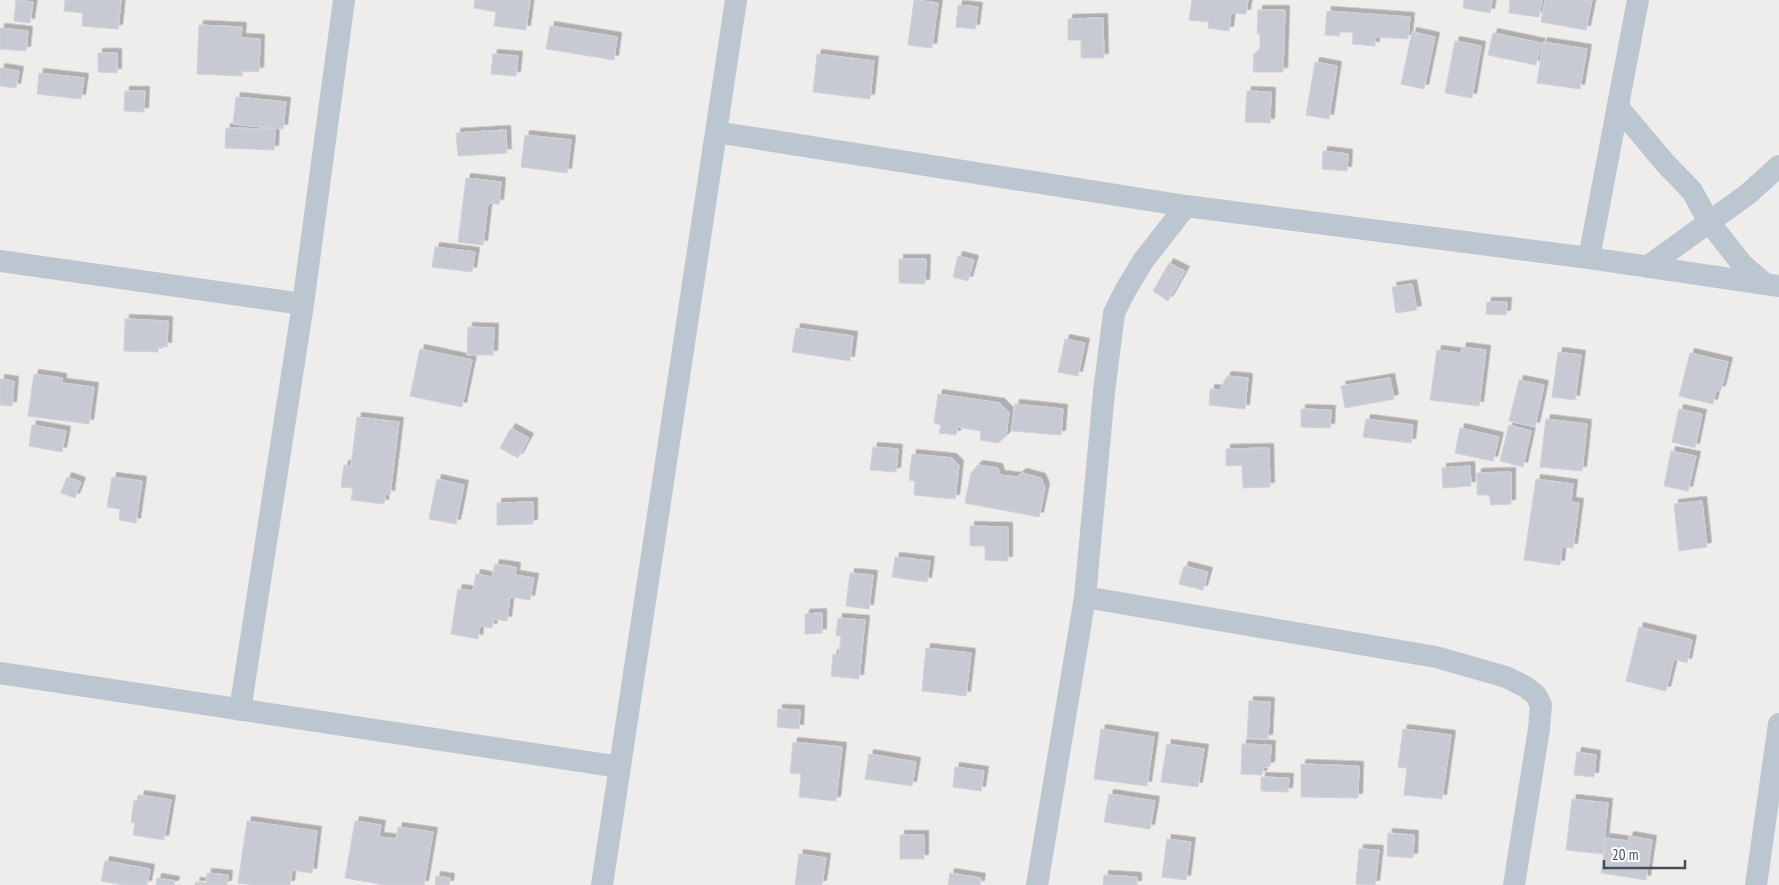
<svg xmlns="http://www.w3.org/2000/svg" width="1779" height="885" viewBox="0 0 1779 885" font-family="'PT Sans Narrow',sans-serif">
<defs>
<filter id="shadow"><feDropShadow dx="4.5" dy="-4.5" stdDeviation="0" flood-color="#0004"/></filter>
</defs>
<rect width="100%" height="100%" fill="#efecec"/>
<path fill="#c7cad3" stroke="#cfd2d9" filter="url(#shadow)" d="M16,0L33,2L30,23L14,21Z
M65,0H121L118,29L82,26L83,13L64,11Z
M475,0H530L526,30L494,26L496,12L474,8Z
M914,0L938,3L932,48L908,45Z
M1192,0H1248L1246,14L1231,13L1229,31L1208,28L1209,22L1189,20Z
M1464,0H1492L1490,13L1463,8Z
M1510,0H1542L1539,17L1509,13Z
M1545,0H1592L1586,30L1541,22Z
M958,5L978,7L975,29L956,27Z
M1258,10H1285L1283,72H1253L1254,54L1260,49V34H1257Z
M1327,11L1410,17L1408,39L1375,37V46L1352,44L1353,32H1340V36L1325,35Z
M1103,18L1104,58H1081V40H1068V19Z
M199,25L242,27L241,38L260,39L259,72L242,71V76L197,74Z
M550,26L617,37L614,60L546,49Z
M0,28L28,31L26,51L0,49Z
M1412,32L1435,37L1424,89L1401,84Z
M1493,33L1541,43L1536,65L1488,55Z
M1455,41L1481,46L1472,98L1445,93Z
M1543,42L1587,49L1580,89L1537,83Z
M98,53H117V73L98,72Z
M493,54L518,56L516,76L491,74Z
M817,54L874,61L870,99L813,92Z
M1315,62L1337,66L1329,119L1306,115Z
M0,68L19,71L16,88L0,86Z
M39,73L84,78L81,99L37,94Z
M125,91H145L144,112L124,111Z
M1247,91L1271,92L1270,123L1245,122Z
M236,97L286,102L283,129L233,124Z
M226,128L275,129L274,150L225,148Z
M506,130L507,153L458,156L456,133Z
M525,135L571,140L567,173L521,167Z
M1323,151L1348,154L1347,171L1322,169Z
M466,178L501,182L499,204L488,203L483,245L458,242Z
M435,247L475,252L472,272L432,267Z
M958,256L974,260L968,281L953,277Z
M899,259H926L925,284L899,283Z
M1169,263L1185,271L1168,301L1153,291Z
M1412,284L1417,310L1396,313L1392,287Z
M1487,302H1507L1506,315L1486,314Z
M125,319L168,321L167,347L158,346V352L124,351Z
M468,327L494,328L493,355H467Z
M796,328L853,336L850,361L792,352Z
M1065,339L1085,343L1078,376L1058,372Z
M1462,347L1486,350L1479,406L1430,400L1437,350L1461,353Z
M420,349L472,360L462,407L410,396Z
M1558,352L1581,355L1575,400L1552,397Z
M1690,353L1728,362L1721,390L1716,391L1713,404L1679,396Z
M34,374L62,378V383L94,387L89,424L28,416Z
M1227,376L1248,378L1245,409L1209,405L1210,389L1220,390Z
M1390,378L1394,399L1345,408L1341,386Z
M0,379L14,381L12,406L0,405Z
M1519,380L1544,385L1535,427L1509,421Z
M938,394L1000,403L1009,412L1006,436L998,443L980,440L981,431L957,427L956,435L939,433L941,425L934,423Z
M1015,404L1063,409L1061,435L1012,431Z
M1301,409L1331,410L1330,428L1301,427Z
M1679,409L1702,414L1695,448L1672,442Z
M357,417L399,422L390,495L385,494L384,504L351,500L353,488L341,487L344,465L351,466Z
M1366,419L1413,425L1411,443L1363,437Z
M1546,419L1587,424L1582,471L1540,467Z
M32,425L66,431L62,452L29,446Z
M1509,425L1531,431L1523,467L1500,461Z
M511,428L529,438L518,458L500,448Z
M1460,428L1499,437L1493,461L1455,453Z
M873,447L898,449L896,472L870,470Z
M1269,448L1270,487L1243,488L1242,465L1226,466V449Z
M1671,451L1696,456L1688,491L1664,486Z
M912,454L952,458L959,465L955,499L914,495L915,481L909,480Z
M978,465L998,468L1000,475L1017,477L1022,473L1041,478L1045,488L1039,517L965,503L971,473Z
M1470,466L1471,486L1443,488L1442,468Z
M1511,472V504L1491,505L1489,495H1477V473Z
M67,477L81,482L75,498L61,493Z
M112,477L142,481L136,523L119,520L120,509L107,507Z
M437,479L464,485L456,524L429,519Z
M1536,479L1573,484L1571,502L1579,503L1573,548L1562,547L1560,565L1524,560Z
M1702,501L1707,547L1679,551L1674,504Z
M533,502V524L497,525V503Z
M970,526L1008,527V561L985,560V546H970Z
M895,557L930,561L927,582L892,577Z
M495,564L516,567L515,575L534,578L530,600L510,597L507,621L494,619L492,628L480,626L478,639L451,634L458,589L473,591L476,574L492,577Z
M1184,566L1208,572L1203,590L1179,584Z
M850,573L873,575L869,609L846,606Z
M822,613V633L805,634V614Z
M838,618L865,620L859,679L831,676L833,654L839,655L841,636H836Z
M1639,627L1692,640L1687,663L1674,659L1666,691L1626,681Z
M926,648L971,653L966,696L922,691Z
M1249,701L1270,702L1268,739L1247,738Z
M778,709L800,710L799,729L777,727Z
M1101,729L1154,737L1147,786L1094,779Z
M1403,729L1451,735L1442,799L1404,795L1407,768L1398,767Z
M793,742L842,747L836,801L799,797L801,774L790,773Z
M1167,744L1204,749L1198,787L1161,782Z
M1242,744L1271,745L1270,766L1263,768L1262,775L1241,774Z
M1577,752L1596,755L1594,777L1574,775Z
M869,754L916,762L912,786L865,779Z
M1301,764L1359,766L1358,798L1301,797Z
M955,767L984,771L981,791L953,787Z
M1261,777L1289,778L1288,792L1261,791Z
M1109,794L1155,801L1150,829L1104,822Z
M140,795L171,800L164,840L133,835L135,823L131,822L134,800L139,801Z
M1572,799L1608,803L1603,854L1566,850Z
M247,821L317,831L312,873L292,870L290,885H254L238,883Z
M355,821L381,825L379,837L396,839L398,827L433,832L424,885H385L345,878Z
M1388,833L1414,835L1413,858L1387,856Z
M900,835H924V859H900Z
M1629,836L1652,840L1646,880L1601,873L1606,838L1628,841Z
M1167,839L1191,842L1186,880L1162,877Z
M1359,849L1379,850L1375,885L1356,884Z
M799,854L826,858L822,885H795Z
M105,861L150,869L147,885H124L101,881Z
M207,873L228,875L227,885H195L196,882L206,883Z
M950,873L981,878L980,885H948Z
M1104,875L1137,877V885H1103Z
M436,876L450,878L449,885H435Z
M157,878L175,881L174,885H156Z"/>
<g fill="none" stroke-linecap="round" stroke-linejoin="round">
<path stroke="#bbc6d0" stroke-width="22" d="M1618,107L1665,163L1692,191L1709,222L1742,264L1765,284
M716,132L1186,206L1589,258L1779,286
M1589,258L1638,0
M0,261L303,304
M1647,267L1748,194L1779,166
M1085,597L1436,657L1506,677L1526,687L1536,695L1541,705L1539,729L1514,885
M0,673L620,767
M240,710L303,304L344,0
M602,885L736,0
M1037,885L1085,597L1104,392L1114,313L1125,291L1143,261L1186,206
M1756,885L1779,724"/>
</g>
<path d="M1604 860v8h81v-8" fill="none" stroke="#434e5b" stroke-width="2.5"/>
<text x="1612" y="860" font-size="15" fill="#434e5b" stroke="#ffffff" stroke-width="4" paint-order="stroke">20 m</text>
</svg>
